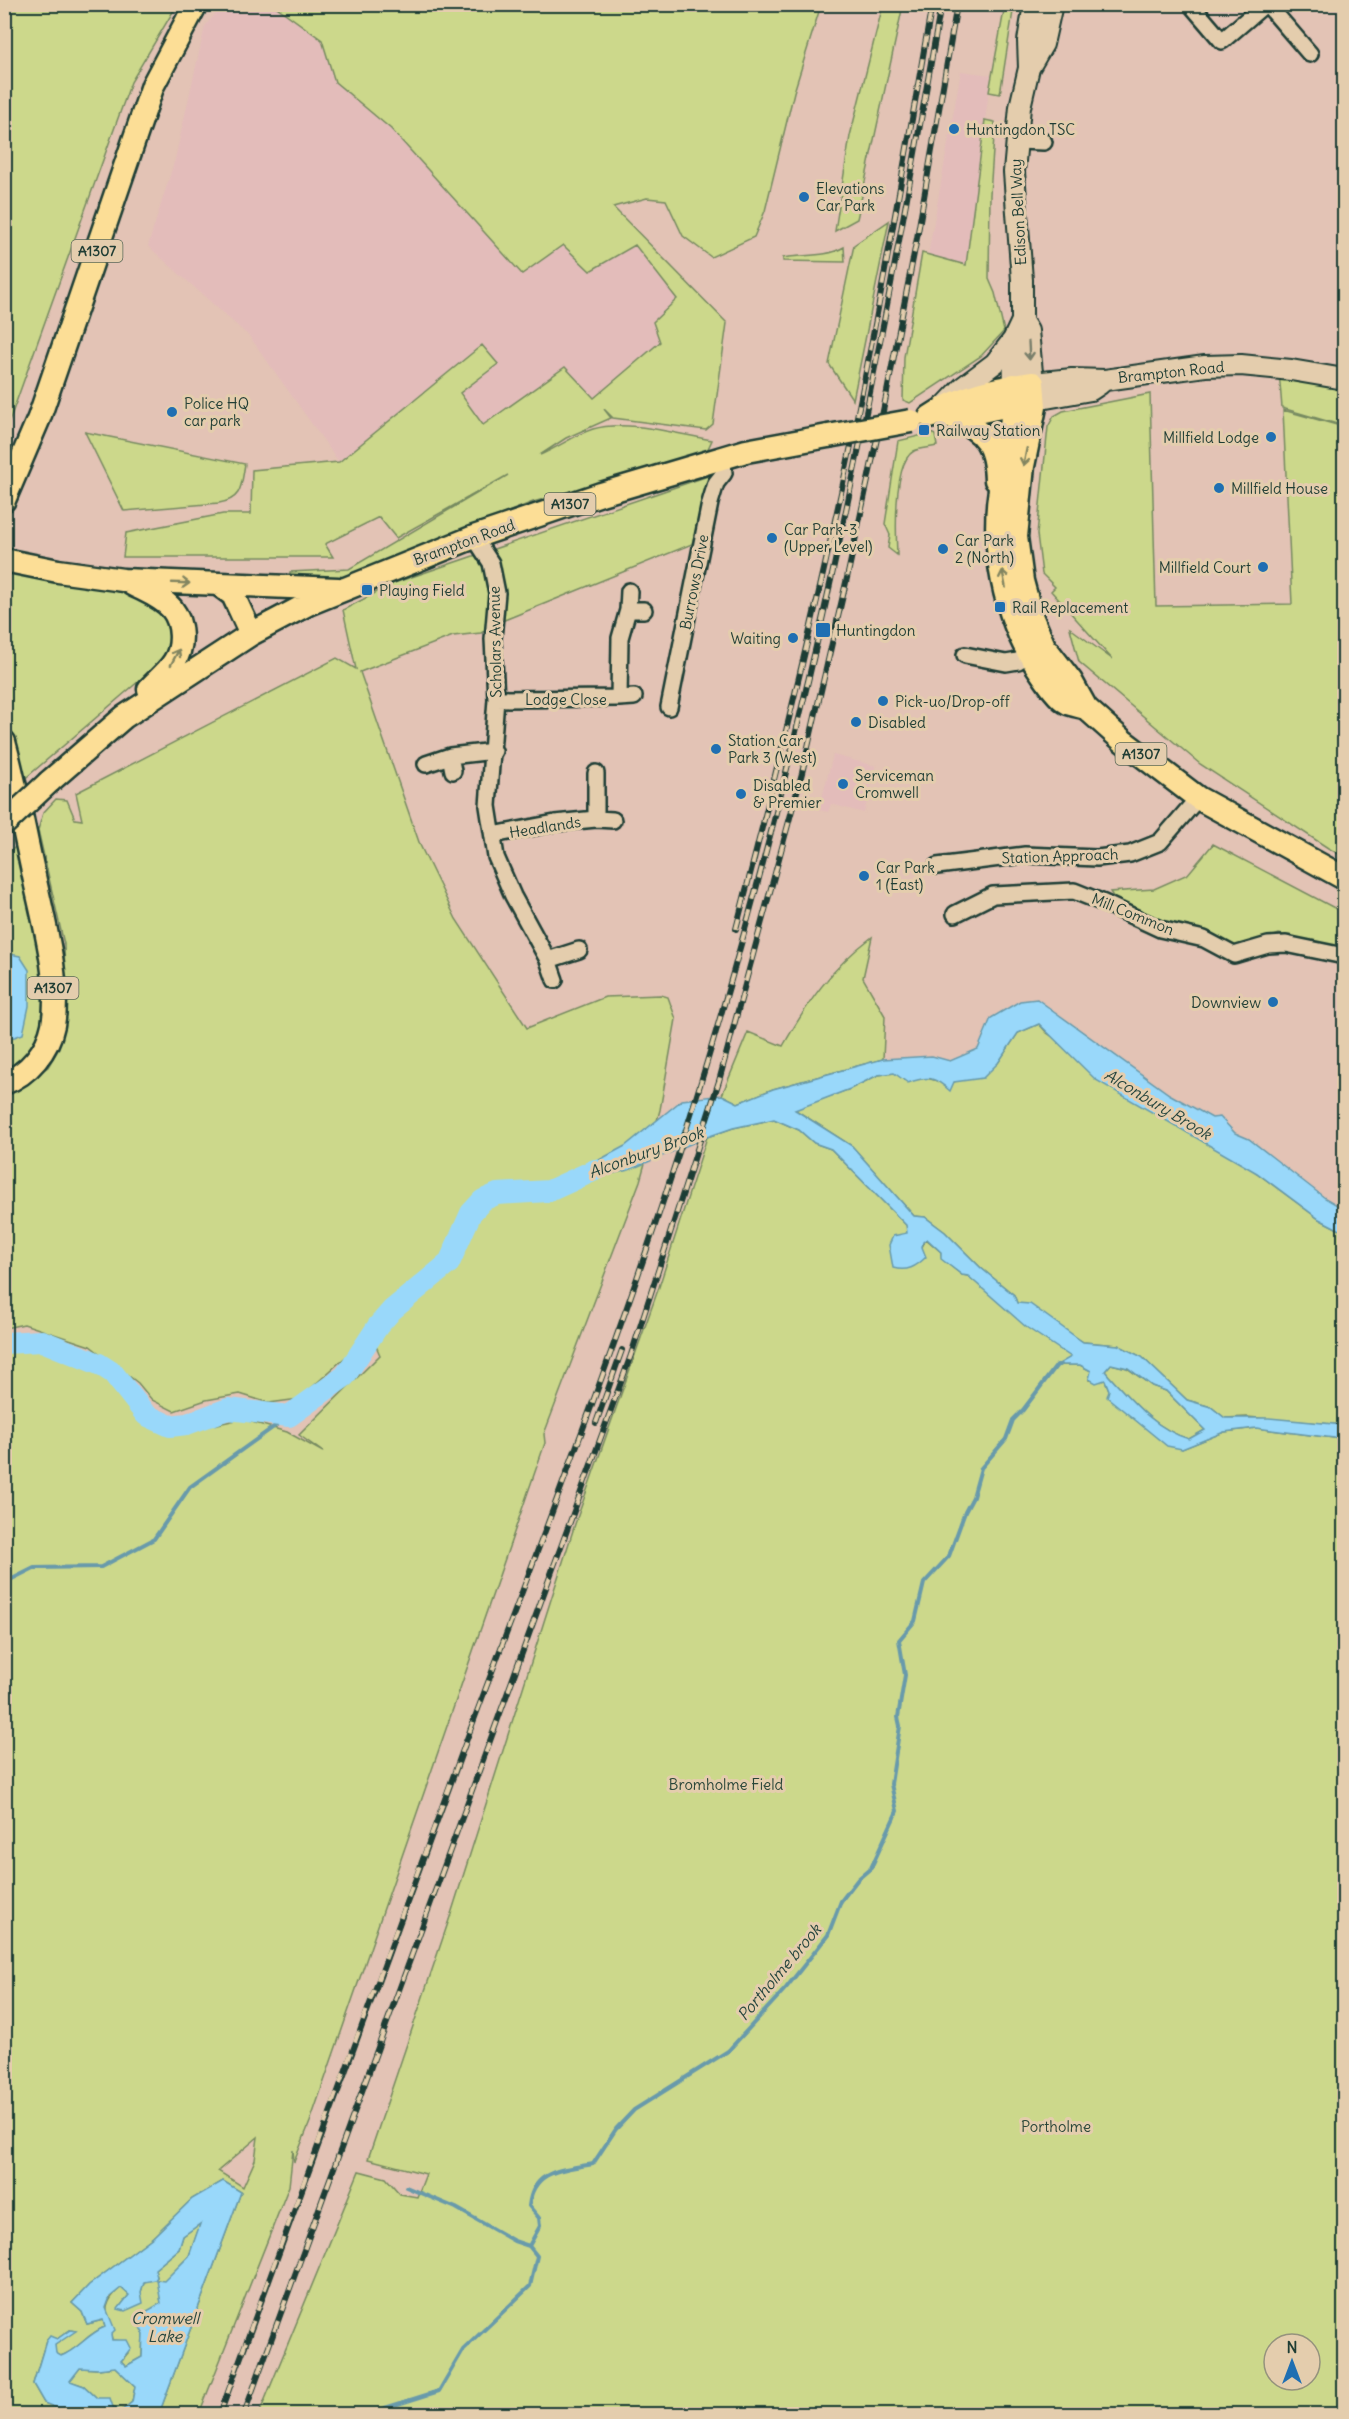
<svg xmlns="http://www.w3.org/2000/svg" width="1349" height="2419" viewBox="0 0 1349 2419" font-family="Delius,sans-serif">
<rect width="100%" height="100%" fill="#e3c3b5"/>
<filter id="ink" filterUnits="userSpaceOnUse"><feTurbulence type="fractalNoise" baseFrequency=".0167" numOctaves="2"/><feDisplacementMap in="SourceGraphic" scale="12" xChannelSelector="R" yChannelSelector="G"/><feConvolveMatrix kernelMatrix="1 2 1 2 8 2 1 2 1" color-interpolation-filters="sRGB"/></filter>
<g filter="url(#ink)">
<path fill="#e3bcba" d="M223,5H274L322,40L335,82L391,129L521,274L563,244L590,271L635,245L677,299L653,322L660,342L594,398L523,395L483,425L459,393L482,345L339,462L250,337L148,246L175,159L205,26Z
M961,71L991,75L966,265L928,255Z
M833,755L876,766L864,813L831,804L828,812L819,810Z"/>
<path fill="#ccd88b" stroke="#768a60" stroke-width="1.5" fill-rule="evenodd" d="M5,4L177,5L131,82L5,433Z
M274,5H821L794,92L765,211L754,237L711,257L683,236L666,200L647,198L613,207L727,323L713,424L706,430L613,418L604,409L611,418L566,438L540,455C557,448 574,435 593,429C627,419 677,434 712,440L705,455L533,502L340,580H290V572L349,569L508,475L396,538L379,517L325,544L333,557H123L126,533L223,514H251L252,470L339,462L482,345L498,364L460,393L483,425L565,367L594,398L660,342L653,322L677,299L635,245L590,271L563,245L522,274L391,129L335,82L322,40Z
M883,5H903L857,219L835,231L850,136Z
M1005,5H1014L1000,94L989,92Z
M985,120L995,122L990,194L989,279L995,293L1004,331L981,356L910,403L903,400L904,357L922,253L966,265Z
M889,221L853,400L829,364L854,245Z
M844,247L845,262L783,261V258C803,254 826,258 844,247Z
M1279,371L1344,383V426L1282,408Z
M1150,394L1156,606L1292,604L1283,410L1344,427V857L1328,848L1200,764L1079,662L1070,628L1112,659L1051,591L1055,587L1042,574L1037,534L1048,427L1054,416L1063,411Z
M85,432L245,464C241,485 243,499 219,503L124,511Z
M931,433L935,435L937,446C930,448 921,448 914,451C893,462 896,533 897,555L888,548L890,535L885,524L898,441Z
M711,475L692,544L502,621L481,633L453,636L360,672L420,845L456,919L527,1028L605,997L661,995L668,997L676,1019L660,1110L640,1181L544,1434L545,1443L310,2122L294,2162L293,2150L289,2186L199,2414H159L241,2192L223,2181L192,2199L153,2237L89,2285L72,2303L82,2312L87,2324L103,2320L105,2327C87,2333 78,2351 60,2356L54,2353L55,2345L75,2331L70,2330L57,2339L50,2337L46,2341L33,2384L44,2403L72,2414H5L4,1350L39,1346L107,1375L142,1422L176,1433L241,1419L287,1432L323,1452L299,1435L380,1355L369,1330L351,1352L299,1399L269,1403L240,1394L206,1400L174,1411L152,1400L138,1383L90,1346L24,1324L5,1328V1091L12,1090L48,1067L58,1050L66,1016L64,944L38,830L43,813L56,799L67,800L75,819L82,820L76,793L337,658L356,669L343,610L394,583ZM258,2137L255,2160L243,2187L218,2171Z
M4,571L139,595L166,616L173,638L164,655L147,674L21,782L5,727Z
M1213,844L1344,913V950L1279,934L1238,950L1206,931L1166,924L1120,907L1110,892L1154,889L1188,874Z
M17,845L37,917L50,1016L32,1054L5,1069L4,858Z
M872,937L863,978L885,1016L883,1059L773,1089L738,1103L722,1095L748,1032L783,1046C808,1002 831,968 872,937Z
M1039,1024L1047,1033L1242,1162L1319,1219L1344,1232V1425L1247,1417L1225,1418L1211,1407L1187,1400L1142,1357L1118,1345L1083,1342L1017,1303L1014,1295L981,1268L945,1232L925,1217L914,1216L852,1146L794,1109L850,1089L878,1075L895,1073L908,1082L923,1077L941,1082H954L998,1063L1018,1033Z
M774,1119L799,1130L814,1143L831,1149L906,1225L922,1247L926,1239L941,1252L942,1259L962,1275L968,1276L1072,1357L1058,1365H1080L1091,1371L1089,1380H1105L1109,1390L1182,1449L1224,1432L1256,1428L1334,1438L1344,1437V2414H259L359,2171L386,2178L400,2194L417,2197L426,2174L368,2159L452,1911L575,1524L659,1287L707,1137L733,1128ZM1274,2344H1310V2380H1274Z
M1111,1364L1127,1368L1152,1386L1166,1391L1205,1430L1189,1439C1156,1430 1132,1401 1109,1376L1105,1371Z
M201,2223L189,2256L164,2282L158,2280L161,2303L143,2333L142,2357L126,2366L121,2361L128,2353L121,2341L112,2340C108,2314 99,2307 121,2287L129,2295L119,2308L141,2292L144,2282L157,2277L155,2269L179,2249L183,2236Z
M115,2367L135,2386L132,2402L121,2411L97,2398L84,2386L69,2381L80,2368L98,2369Z"/>
<path fill="#99d8fa" stroke="#689aab" stroke-width="1.5" fill-rule="evenodd" d="M5,953L20,956L29,970V1006L23,1034L9,1039L5,1038Z
M1037,999L1169,1094L1212,1118L1220,1117L1235,1133L1249,1139L1325,1198L1344,1209V1232L1319,1219L1257,1173L1096,1080L1039,1024L1018,1033L998,1063L983,1078L954,1082L950,1091C935,1077 928,1075 908,1083L894,1073L878,1075L850,1089L795,1110L852,1146L914,1216L925,1217L945,1232L981,1268L1014,1295L1017,1303L1030,1304L1083,1342L1118,1345L1142,1357L1187,1400L1211,1407L1225,1418H1269L1344,1425V1437L1334,1438L1256,1428L1224,1432L1182,1449L1167,1446L1107,1397L1109,1390L1105,1380L1096,1383L1089,1379L1091,1371L1080,1365H1057L1071,1357L1026,1327L968,1276L962,1275L941,1259V1252L927,1239L923,1242L922,1247L926,1257C916,1267 907,1272 893,1268L889,1245L893,1236L907,1233L906,1225L831,1149L814,1143L799,1130L774,1119L733,1128L707,1137L629,1170L551,1186L625,1146L682,1100L722,1095L738,1103L773,1089L883,1059L932,1056L950,1061L978,1049L991,1018L1020,1001ZM1111,1364L1128,1368L1152,1386L1166,1391L1205,1430L1189,1439C1156,1430 1132,1401 1109,1376L1105,1371Z
M223,2181L241,2192L159,2414H72L44,2403L33,2384L46,2341L50,2336L57,2339L70,2330L76,2331L55,2345L56,2353L61,2356C78,2350 88,2333 105,2327L103,2320L87,2324L82,2312L72,2303L89,2285L153,2237L192,2199ZM200,2224L189,2256L164,2281L157,2280L161,2303L135,2318L143,2333L142,2357L126,2366L121,2361L131,2348L127,2340H112L111,2334L115,2330L106,2308L110,2297L121,2288L129,2295L118,2309L125,2311L143,2303L141,2292L144,2282L155,2280L157,2277L155,2269L179,2249L183,2236ZM115,2367L135,2386L132,2402L121,2411L113,2407L110,2398H97L84,2386L70,2381L80,2368L98,2369Z"/>
<g fill="none" stroke-linecap="round" stroke-linejoin="round">
<path stroke="#689aab" stroke-width="4" d="M4,1583L34,1568L101,1567L154,1539L190,1487L289,1416
M529,2246L540,2226L539,2218L529,2206C533,2169 563,2170 593,2164L616,2129L634,2110L728,2051L786,1988L828,1935L841,1901L858,1879L871,1868L897,1811L891,1784L900,1726L898,1717L905,1675L899,1640L915,1621L924,1583L949,1556L965,1512L973,1497L981,1468L1006,1439L1013,1420L1023,1410L1057,1365H1060
M382,2414L385,2408L439,2391L463,2350L530,2286L537,2256L529,2246L514,2241L456,2208L406,2187"/>
<path stroke="#99d8fa" stroke-width="22" d="M4,1343L42,1341L99,1364L113,1373L146,1415L170,1426L187,1424L228,1409L289,1416L345,1376L378,1326L392,1310L449,1263L471,1213L483,1200L497,1194L549,1191L595,1170"/>
<g stroke="#1f3d34" stroke-width="20">
<path id="minor" d="M1267,4L1310,54
M1193,7L1222,41L1265,4
M1016,141L1044,142
M474,537L491,563L497,593L493,639L496,699L488,806L496,857L513,896L548,960L579,950
M628,610H644
M965,655L1006,663L1018,661L1036,650
M619,698L634,697
M496,699L619,698L620,638L628,610L629,591
M669,707L710,503L716,483L724,473L722,458
M450,756L453,771
M426,764L450,756L494,751
M596,819L613,820
M493,835L555,823L596,819V773
M937,866L1025,855L1097,858L1130,854L1160,842L1198,798
M955,914L993,895L1074,891L1104,903L1160,929L1204,939L1234,955L1268,945L1286,944L1344,956
M548,960L555,980"/>
</g>
<g stroke="#1f3d34" stroke-width="24">
<path id="secondary" d="M1029,68L1043,44L1052,4
M1022,321L1028,331L1033,383L1072,379L1105,380L1205,366L1241,365L1291,370L1344,379
M1013,340L1014,385
M1035,400L1091,390L1100,384
M945,406L963,387L995,363L1013,340L1022,321V280L1014,172L1020,107L1029,68L1028,41L1034,4"/>
</g>
<g stroke="#1f3d34" stroke-width="27">
<path id="primary" d="M1014,385C1014,421 1006,455 1000,489C991,547 1004,616 1036,665C1043,675 1057,698 1068,703C1073,705 1080,706 1086,708
M930,417C961,395 997,388 1033,383L1035,407L1023,466L1016,537L1022,581L1032,618L1044,646L1071,681L1086,708L1123,741L1198,798L1344,878
M945,417H954L1028,401
M954,417C986,432 995,445 996,480
M4,500L39,418L153,85L196,4
M4,560L58,571L123,580L338,589
M132,584C145,591 162,597 172,609C183,623 184,647 174,662C168,672 157,680 149,689
M218,584L233,595L251,634
M4,742C16,786 24,831 34,876C43,919 61,982 53,1025C48,1050 29,1074 4,1083
M49,782L124,717L251,634L308,604L474,537L601,494L746,451L828,436"/>
</g>
<use href="#minor" stroke="#e4cdad" stroke-width="15"/>
<use href="#secondary" stroke="#e4cdad" stroke-width="20"/>
<use href="#primary" stroke="#fcde96" stroke-width="22"/>
<g stroke="#1f3d34" stroke-width="6">
<path id="rail" d="M736,929C782,752 825,576 861,397C887,267 909,136 932,4
M596,1423L622,1350
M220,2414C301,2188 384,1962 468,1736C540,1542 616,1350 679,1152C799,778 875,392 941,4
M244,2414L631,1355L719,1081L802,773L847,578L886,397L917,238L957,4"/>
</g>
<use href="#rail" stroke="#e4cdad" stroke-width="4" stroke-dasharray="11" stroke-linecap="butt"/>
<g stroke="#1f3d34" stroke-width="27" stroke-linecap="butt">
<path id="primary-bridge" d="M828,436L911,421
M4,824L49,782"/>
</g>
<use href="#primary-bridge" stroke="#fcde96" stroke-width="22"/>
</g>
<defs><path id="oneway-shaft" d="M-6 0H5M1.5-3L5.5 0L1.5 3" fill="none" stroke-width="1.6" stroke-linecap="round" stroke-linejoin="round" transform="scale(1.5)"/></defs>
<use stroke="#787e6a" href="#oneway-shaft" transform="translate(1029 351) rotate(87)"/>
<g stroke="#828560">
<use href="#oneway-shaft" transform="translate(1025 457) rotate(101)"/>
<use href="#oneway-shaft" transform="translate(1004 579) rotate(-101)"/>
<use href="#oneway-shaft" transform="translate(181 583) rotate(2)"/>
<use href="#oneway-shaft" transform="translate(175 657) rotate(-62)"/>
</g>
</g>
<g fill="#1f6fb2" stroke="#e4cdad" stroke-width="2">
<circle cx="954" cy="129" r="6"/>
<circle cx="804" cy="197" r="6"/>
<circle cx="172" cy="412" r="6"/>
<rect x="918" y="424" width="12" height="12" rx="3"/>
<circle cx="1271" cy="437" r="6"/>
<circle cx="1219" cy="488" r="6"/>
<circle cx="772" cy="538" r="6"/>
<circle cx="943" cy="549" r="6"/>
<circle cx="1263" cy="567" r="6"/>
<rect x="361" y="584" width="12" height="12" rx="3"/>
<rect x="994" y="601" width="12" height="12" rx="3"/>
<rect x="815" y="622" width="16" height="16" rx="3"/>
<circle cx="793" cy="638" r="6"/>
<circle cx="883" cy="701" r="6"/>
<circle cx="856" cy="722" r="6"/>
<circle cx="716" cy="749" r="6"/>
<circle cx="843" cy="784" r="6"/>
<circle cx="741" cy="794" r="6"/>
<circle cx="864" cy="876" r="6"/>
<circle cx="1273" cy="1002" r="6"/>
</g>
<g text-anchor="middle" dominant-baseline="central" stroke-width="6" stroke-linejoin="round" paint-order="stroke">
<g fill="#e4cdad" stroke="#5a6858" stroke-width="1.5">
<rect x="71.5" y="240" width="51" height="22" rx="4.5"/>
<rect x="544.5" y="493" width="51" height="22" rx="4.5"/>
<rect x="1115.5" y="743" width="51" height="22" rx="4.5"/>
<rect x="27.5" y="977" width="51" height="22" rx="4.5"/>
</g>
<g font-size="14" font-weight="bold" fill="#1f3d34">
<text x="97" y="251">A1307</text>
<text x="570" y="504">A1307</text>
<text x="1141" y="754">A1307</text>
<text x="53" y="988">A1307</text>
</g>
<g font-size="15" fill="#1f3d34" stroke="#e4cdad" text-anchor="start">
<text x="966" y="129">Huntingdon TSC</text>
<text x="816" y="188">Elevations<tspan x="816" dy="17">Car Park</tspan></text>
<text x="184" y="403">Police HQ<tspan x="184" dy="17">car park</tspan></text>
<text x="936" y="430">Railway Station</text>
<text x="1259" y="437" text-anchor="end">Millfield Lodge</text>
<text x="1231" y="488">Millfield House</text>
<text x="784" y="529">Car Park-3<tspan x="784" dy="17">(Upper Level)</tspan></text>
<text x="955" y="540">Car Park<tspan x="955" dy="17">2 (North)</tspan></text>
<text x="1251" y="567" text-anchor="end">Millfield Court</text>
<text x="379" y="590">Playing Field</text>
<text x="1012" y="607">Rail Replacement</text>
<text x="836" y="630">Huntingdon</text>
<text x="781" y="638" text-anchor="end">Waiting</text>
<text x="895" y="701">Pick-uo/Drop-off</text>
<text x="868" y="722">Disabled</text>
<text x="728" y="740">Station Car<tspan x="728" dy="17">Park 3 (West)</tspan></text>
<text x="855" y="775">Serviceman<tspan x="855" dy="17">Cromwell</tspan></text>
<text x="753" y="785">Disabled<tspan x="753" dy="17">&amp; Premier</tspan></text>
<text x="876" y="867">Car Park<tspan x="876" dy="17">1 (East)</tspan></text>
<text x="1261" y="1002" text-anchor="end">Downview</text>
</g>
<g font-size="15" fill="#1f3d34" stroke="#e4cdad">
<text transform="translate(1018 212) rotate(-93)">Edison Bell Way</text>
<text transform="translate(1171 372) rotate(-6)">Brampton Road</text>
<text transform="translate(464 542) rotate(-20)">Brampton Road</text>
<text transform="translate(694 582) rotate(-79)">Burrows Drive</text>
<text transform="translate(495 642) rotate(-91)">Scholars Avenue</text>
<text x="566" y="699">Lodge Close</text>
<text transform="translate(545 827) rotate(-9)">Headlands</text>
<text transform="translate(1060 856) rotate(-2)">Station Approach</text>
<text transform="translate(1133 914) rotate(22)">Mill Common</text>
</g>
<g font-size="15" fill="#284538" stroke="#e4cdad">
<text x="726" y="1784">Bromholme Field</text>
<text x="1056" y="2126">Portholme</text>
</g>
<g font-size="16" font-style="italic" fill="#25453e" stroke="#e4cdad">
<text transform="translate(1158 1104) rotate(31)">Alconbury Brook</text>
<text transform="translate(646 1152) rotate(-20)">Alconbury Brook</text>
<text transform="translate(779 1972) rotate(-50)">Portholme brook</text>
<text x="165" y="2318">Cromwell<tspan x="165" dy="18">Lake</tspan></text>
</g>
</g>
<rect width="1349" height="2419" fill="none" stroke="#e4cdad" stroke-width="24"/>
<rect x="12" y="12" width="1325" height="2395" fill="none" stroke="#1f3d34" stroke-width="2" filter="url(#ink)"/>
<g transform="translate(1292 2362)"><circle r="28" fill="#e4cdad" stroke="#95937d" stroke-width="1.5"/>
<path d="M0-4.5L10 22L0 15L-10 22Z" fill="#1f6fb2"/>
<text y="-9" font-size="16" font-weight="bold" text-anchor="middle" fill="#1f3d34">N</text>
</g>
</svg>
